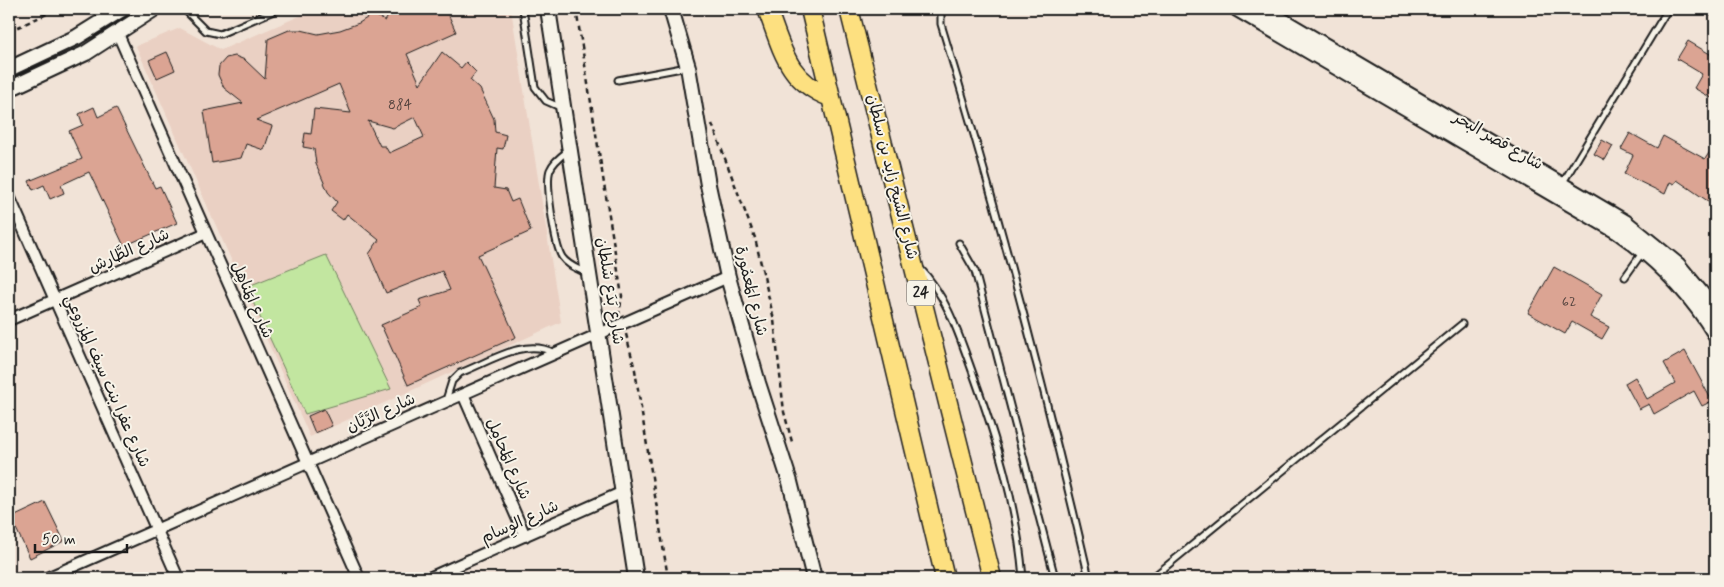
<svg xmlns="http://www.w3.org/2000/svg" width="1724" height="587" viewBox="0 0 1724 587" font-family="Mynerve,'Playpen Sans Arabic',sans-serif">
<rect width="100%" height="100%" fill="#f1e3d7"/>
<filter id="ink" filterUnits="userSpaceOnUse"><feTurbulence type="fractalNoise" baseFrequency=".02" numOctaves="2"/><feDisplacementMap in="SourceGraphic" scale="10" xChannelSelector="R" yChannelSelector="G"/><feConvolveMatrix kernelMatrix="1 2 1 2 8 2 1 2 1" color-interpolation-filters="sRGB"/></filter>
<g filter="url(#ink)">
<path fill="#ead0c3" d="M316,9H511L561,322L310,437L136,46L180,28L221,50Z"/>
<path fill="#c2e6a0" stroke="#6f815e" d="M326,255L391,389L305,414L246,287Z"/>
<path fill="#dba493" stroke="#1c1c1c" fill-rule="evenodd" d="M393,9H446L456,32L407,54L420,84L442,52L461,68L466,62L476,72L470,80L480,89L494,119L495,132L506,135L503,149L497,148L494,188L506,190L511,202L518,199L531,231L478,255L516,337L408,385L381,325L422,307L419,300L450,290L442,271L386,293L369,254L379,240L347,214L343,220L331,211L337,202L328,192L316,164L314,149L303,147L305,133L311,134L314,109L351,113L339,84L256,120L272,126L264,150L246,144L241,158L212,163L204,111L243,103L224,88L218,75L219,66L226,58L235,56L245,60L265,79L268,39L289,30H301L318,34L340,30L359,23L373,14L385,21ZM415,117L424,137L389,153L385,146H380L368,121L393,128Z
M1688,41L1715,57V100L1694,88L1702,74L1677,59Z
M167,52L175,70L157,78L149,60Z
M94,107L98,117L116,108L155,188L160,186L177,223L124,246L89,172L61,185L64,193L50,199L44,185L33,190L29,181L82,159L69,131L83,125L79,114Z
M1630,133L1657,148L1663,136L1705,159L1715,144V206L1677,180L1674,184L1670,182L1665,194L1624,174L1633,155L1621,149Z
M1602,140L1613,146L1605,160L1594,154Z
M1554,267L1602,294L1590,317L1609,327L1602,339L1572,322L1565,334L1528,313Z
M1685,351L1712,401L1702,406L1694,391L1654,414L1649,404L1639,409L1625,383L1635,377L1647,399L1675,383L1664,363Z
M324,409L332,426L315,433L308,416Z
M45,502L64,541L30,558L11,518Z"/>
<g fill="none" stroke-linecap="round" stroke-linejoin="round">
<g stroke="#1c1c1c" stroke-width="9">
<path id="lane" d="M184,9L206,31L220,34L278,9
M523,9L535,87L546,101L562,108
M941,9V24C997,207 1046,392 1089,578
M1709,9L1715,13
M618,80L687,67
M568,151C561,156 553,162 550,170C545,183 555,246 562,257C568,266 579,269 588,274
M1562,184L1668,9
M959,243L975,271L1055,578
M919,267C946,295 958,332 971,368C996,437 1017,505 1023,578
M1625,277L1642,253
M446,400L452,381L460,373C489,362 525,337 554,353
M1152,578L1462,324"/>
</g>
<g stroke="#1c1c1c" stroke-width="14">
<path id="street" d="M118,34L359,578
M9,196L178,578
M9,320L206,233
M463,394L525,536
M47,578L728,277
M429,578L623,492"/>
</g>
<g stroke="#1c1c1c" stroke-width="18">
<path id="secondary" d="M548,9L636,578
M671,9L688,67L708,185L728,277L758,383L790,482L814,578
M1237,9L1618,232C1658,260 1690,292 1715,334
M1263,9L1625,222L1678,265L1715,310
M9,69L77,37L122,9
M9,89L86,53L154,9"/>
</g>
<g stroke="#1c1c1c" stroke-width="21">
<path id="highway" d="M767,9C782,48 787,81 830,97
M810,9L945,578
M849,9L992,578"/>
</g>
<path stroke="#1c1c1c" stroke-width="2.5" stroke-dasharray="5 4" stroke-linecap="butt" d="M576,9L622,296L619,314
M9,31L58,9
M712,124L755,238L774,320L784,412L792,442
M626,334L635,370L668,578"/>
<use href="#lane" stroke="#f7f3e8" stroke-width="5"/>
<use href="#street" stroke="#f7f3e8" stroke-width="10"/>
<use href="#secondary" stroke="#f7f3e8" stroke-width="14"/>
<use href="#highway" stroke="#fde080" stroke-width="18"/>
</g>
</g>
<g text-anchor="middle" dominant-baseline="central" stroke-width="4" stroke-linejoin="round" paint-order="stroke">
<g font-size="14" fill="#4c3e3a">
<text x="400" y="105">884</text>
<text x="1569" y="302">62</text>
</g>
<rect fill="#f7f3e8" stroke="#5e5c59" stroke-width="1" x="907" y="280.5" width="28" height="25" rx="4"/>
<g font-size="15" font-weight="bold" fill="#1c1c1c">
<text x="921" y="293">24</text>
</g>
<g font-size="16" fill="#1c1c1c" stroke="#f7f3e8">
<text transform="translate(1498 141) rotate(30)">شارع قصر البحر</text>
<text transform="translate(892 177) rotate(76)">شارع الشيخ زايد بن سلطان</text>
<text transform="translate(129 251) rotate(-24)">شارع الطَّارِش</text>
<text transform="translate(610 291) rotate(81)">شارع بَدَع سُلطان</text>
<text transform="translate(751 291) rotate(76)">شارع المَعمُورة</text>
<text transform="translate(252 300) rotate(66)">شارع المَناهِل</text>
<text transform="translate(107 381) rotate(66)">شارع عفرا بنت سيف المزروعي</text>
<text transform="translate(381 413) rotate(-24)">شارع الرَّيَّان</text>
<text transform="translate(508 459) rotate(66)">شارع المَحامِل</text>
<text transform="translate(520 522) rotate(-24)">شارع الوِسام</text>
</g>
</g>
<rect width="1724" height="587" fill="none" stroke="#f7f3e8" stroke-width="30"/>
<rect x="15" y="15" width="1694" height="557" fill="none" stroke="#1c1c1c" stroke-width="2" filter="url(#ink)"/>
<path d="M35 544v8h92v-8" fill="none" stroke="#1c1c1c" stroke-width="2.5"/>
<text x="42" y="544" font-size="15" fill="#1c1c1c" stroke="#f7f3e8" stroke-width="4" paint-order="stroke">50 m</text>
</svg>
